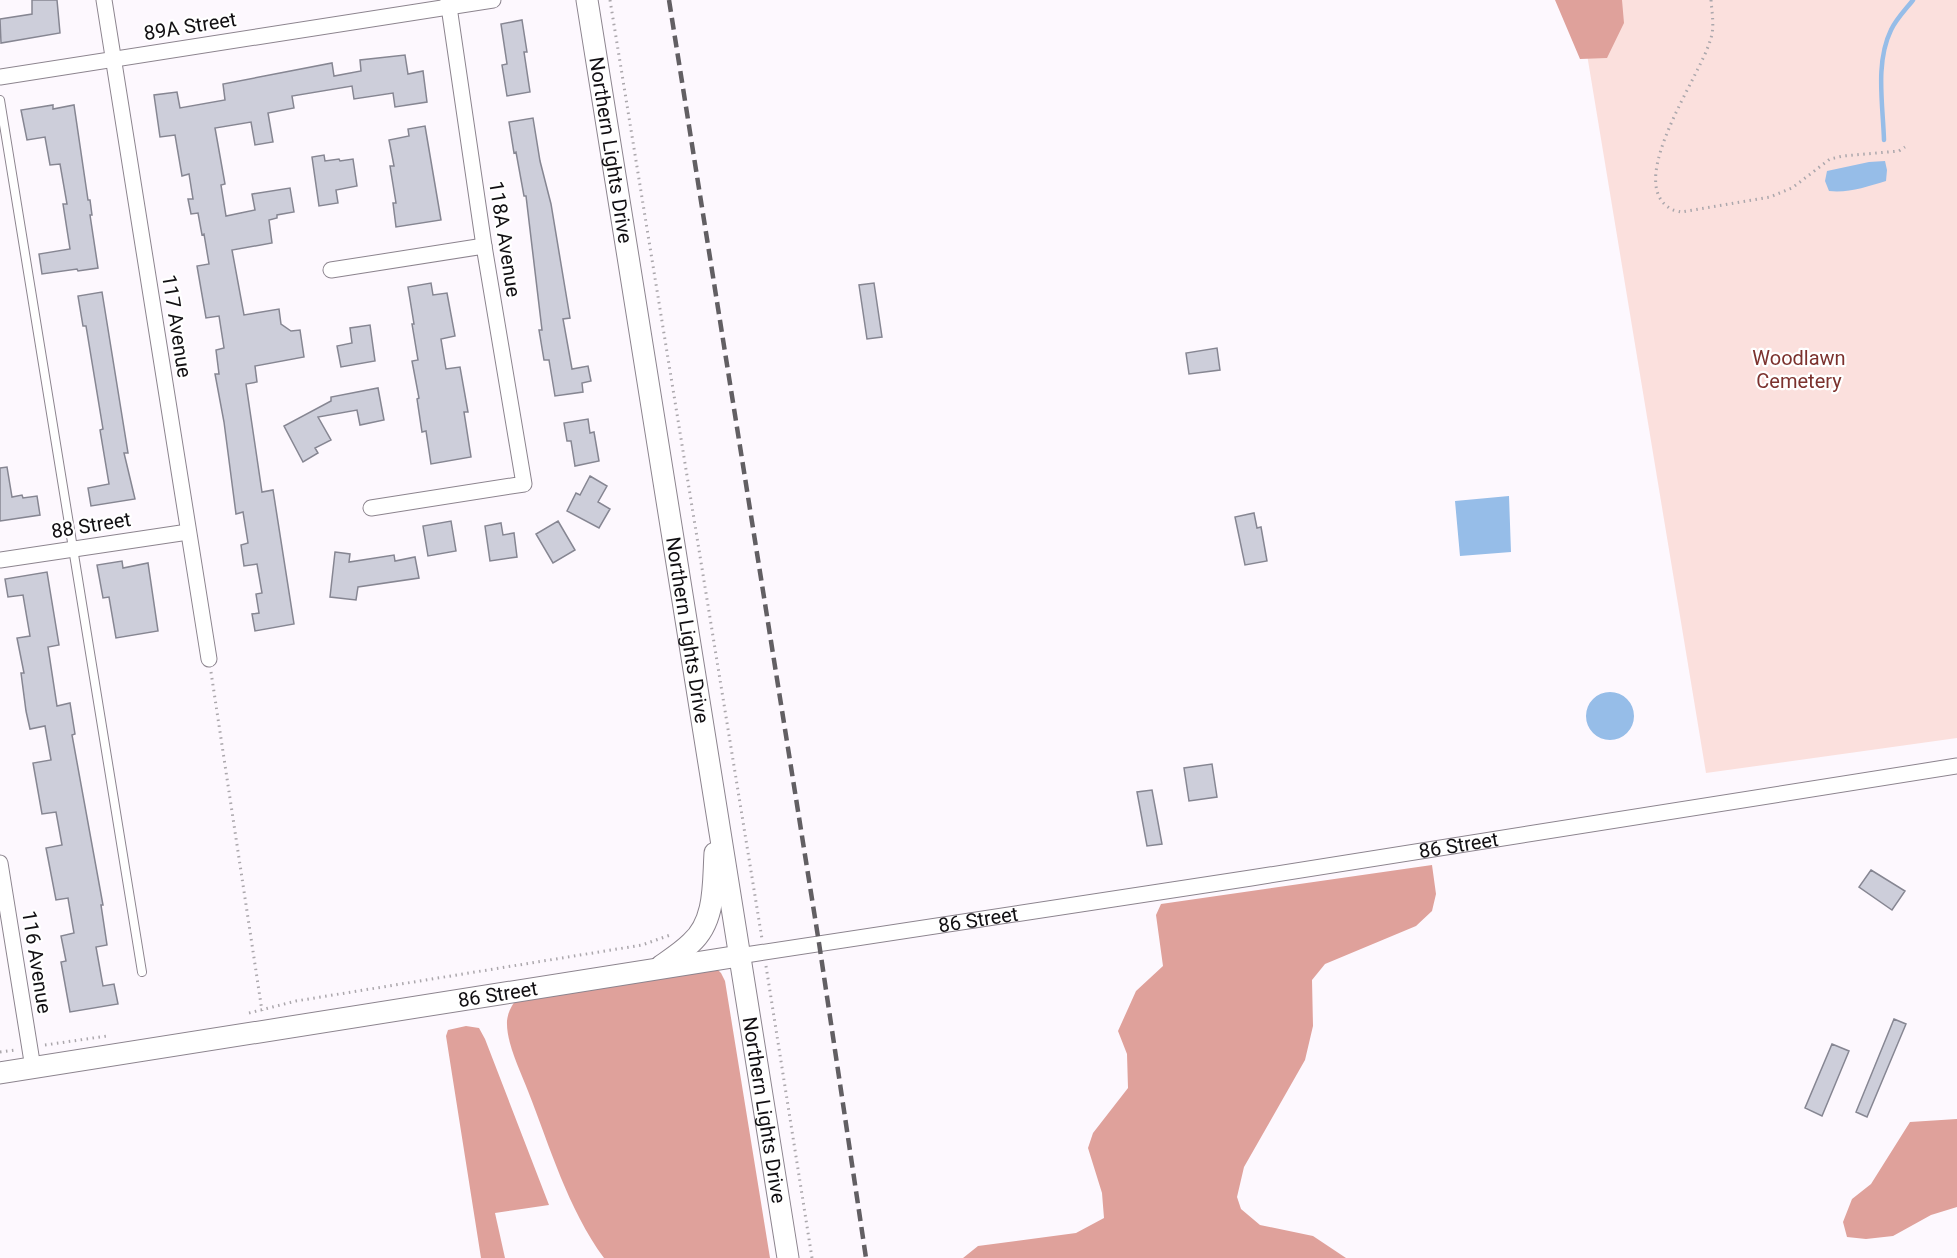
<svg xmlns="http://www.w3.org/2000/svg" width="1957" height="1258" viewBox="0 0 1957 1258" font-family="Roboto,sans-serif">
<rect width="100%" height="100%" fill="#fdf8fe"/>
<path fill="#fbe0dd" d="M1578,0H1957V738L1706,773Z"/>
<path fill="#dfa19b" d="M1555,0H1622L1624,23L1607,58L1580,59Z
M1432,865L1436,894L1432,911L1416,926L1325,964L1312,980L1313,1026L1305,1060L1244,1167L1237,1197L1241,1209L1260,1225L1313,1236L1346,1258H963L978,1246L1076,1233L1104,1218L1102,1193L1088,1148L1093,1133L1128,1088L1127,1054L1118,1031L1136,991L1163,966L1156,915L1161,904Z
M715,967L721,973L725,981L770,1258H604C568,1209 550,1147 528,1091C521,1072 506,1043 507,1021C508,1011 512,1005 518,997Z
M466,1026L479,1028L485,1039L549,1205L495,1213L505,1258H481L446,1036L448,1030Z
M1957,1119V1207L1931,1215L1893,1236L1866,1239L1847,1237L1843,1222L1852,1199L1871,1184L1910,1122Z"/>
<path fill="#96bde8" d="M1885,161L1887,170L1886,181C1866,187 1849,193 1829,191L1825,181L1827,171L1869,162Z
M1509,496L1511,552L1460,556L1455,501Z
M1586 716a24 24 0 1 1 48 0a24 24 0 1 1-48 0Z"/>
<g fill="none" stroke-linecap="round" stroke-linejoin="round">
<path stroke="#96bde8" stroke-width="4.5" d="M1884,140C1883,105 1875,63 1891,30C1896,19 1906,9 1913,0"/>
</g>
<path fill="#cdceda" stroke="#868692" stroke-width="1.5" d="M32,0H57L60,33L1,43L0,19L32,14Z
M522,20L527,52H524L530,92L507,96L502,65L507,64L501,24Z
M405,55L408,74L423,71L427,102L395,107L393,93L354,99L352,86L292,96L294,108L268,113L273,142L255,145L251,122L215,128L225,184L221,185L226,216L255,210L252,194L290,188L294,212L277,215V218L269,220L272,243L232,250L244,315L279,309L281,324L291,331L300,330L304,357L255,366L257,382L246,384L262,492L273,490L294,624L255,631L252,614L259,613L256,594L262,593L257,564L244,566L241,545L248,543L243,512L236,514L224,422L215,374H219L216,350L224,348L219,316L206,318L197,266L209,264L204,234L202,235L198,213L191,214L188,199H193L189,174L182,176L175,135L160,137L154,95L177,92L180,108L225,100L223,84L332,63L334,76L361,71L360,60Z
M53,105V109L74,105L88,200H90L92,215H90L98,268L78,271L77,269L42,274L39,254L70,249L63,204H67L60,164L50,165L45,137L27,140L21,110Z
M533,118L540,161L551,204L570,318L563,319L572,369L588,366L591,381L582,383L583,392L555,396L549,360H544L539,330H542L526,196H524L516,152L514,153L509,122Z
M425,126L441,220L396,227L393,203H396L390,166H394L389,140L409,136L408,129Z
M324,155L325,161L339,159L340,161L353,159L357,186L336,190L338,203L319,206L312,157Z
M431,283L433,295L447,293L455,336L441,339L446,369L460,367L468,412H464L471,457L431,464L426,431L422,432L417,399L419,398L412,361L418,360L412,324H414L408,287Z
M874,283L882,337L867,339L859,285Z
M102,292L128,453H124L135,499L91,506L88,488L109,484L100,430L103,429L86,326H83L78,296Z
M370,325L375,361L341,367L337,346L352,343L350,328Z
M1217,348L1220,370L1189,374L1186,353Z
M378,388L384,420L360,425L357,410L318,417L331,440L315,448L318,453L303,462L284,426L331,401V397Z
M588,419L590,433L594,432L599,461L575,466L571,441H567L564,423Z
M7,467L12,497L22,495L23,498L37,496L40,515L0,521V468Z
M590,476L607,486L598,502L610,509L599,528L567,511L576,493L580,495Z
M1254,513L1257,528L1261,527L1267,561L1245,565L1235,517Z
M451,521L456,551L428,556L423,526Z
M558,521L575,550L553,563L536,534Z
M501,523L503,535L514,533L517,557L490,561L485,526Z
M335,552L350,554L349,562L394,555L395,561L415,557L419,578L358,587L356,600L330,597Z
M122,561L123,568L148,563L158,631L116,638L109,597L103,598L97,565Z
M47,572L59,645L48,647L57,706L70,703L75,734L72,735L103,905H101L107,945L96,947L103,986L114,984L118,1004L70,1012L61,962L66,961L61,936L74,933L68,898L56,900L46,848L62,845L56,812L42,814L33,763L51,760L45,726L30,729L26,711L21,673H24L17,638L30,636L23,595L8,597L5,579Z
M1212,764L1217,797L1189,801L1184,768Z
M1152,790L1162,844L1147,846L1137,792Z
M1871,870L1905,891L1892,910L1859,887Z
M1894,1019L1906,1024L1867,1117L1856,1112Z
M1832,1044L1849,1051L1822,1116L1805,1108Z"/>
<g fill="none" stroke-linecap="round" stroke-linejoin="round">
<g stroke="#8c848e" stroke-width="10">
<path id="lane" d="M0,100L142,972"/>
</g>
<g stroke="#8c848e" stroke-width="17">
<g id="street">
<path d="M104,0L209,659"/>
<path d="M0,77L493,0"/>
<path d="M331,270L484,246"/>
<path d="M371,508L524,484L484,246L448,0"/>
<path d="M0,560L188,532"/>
<path d="M0,863L33,1068"/>
<path id="s1" d="M739,956L1251,878L1957,766"/>
</g>
</g>
<g stroke="#8c848e" stroke-width="23">
<g id="secondary">
<path id="s2" d="M587,0L788,1258"/>
<path d="M661,966C671,959 682,952 691,943C716,921 713,883 715,853"/>
<path id="s3" d="M0,1073L739,956"/>
</g>
</g>
<path stroke="#aba7ac" stroke-width="3" stroke-dasharray="1.5 4.5" stroke-linecap="butt" d="M610,0L762,939
M1711,0C1712,14 1715,28 1710,41C1700,76 1627,178 1668,207C1671,210 1677,211 1681,212L1770,197L1792,188L1830,159L1843,156L1899,151L1905,147
M211,672L262,1011
M766,966L812,1258
M249,1013L296,1001L642,945L673,934
M45,1045L107,1036
M0,1052L15,1050"/>
<use href="#lane" stroke="#fff" stroke-width="8"/>
<use href="#street" stroke="#fff" stroke-width="15"/>
<use href="#secondary" stroke="#fff" stroke-width="21"/>
<path stroke="#625f63" stroke-width="4.5" stroke-dasharray="12 6" stroke-linecap="butt" d="M669,0L819,943L866,1258"/>
</g>
<g text-anchor="middle" dominant-baseline="central" stroke-width="4.5" stroke-linejoin="round" paint-order="stroke">
<g font-size="20" fill="#110f12" stroke="#fff">
<text transform="translate(190 26) rotate(-9)">89A Street</text>
<text stroke="none"><textPath href="#s2" startOffset="152">Northern Lights Drive</textPath></text>
<text transform="translate(505 239) rotate(81)">118A Avenue</text>
<text transform="translate(177 326) rotate(81)">117 Avenue</text>
<text transform="translate(91 525) rotate(-9)">88 Street</text>
<text stroke="none"><textPath href="#s2" startOffset="638">Northern Lights Drive</textPath></text>
<text stroke="none"><textPath href="#s1" startOffset="728">86 Street</textPath></text>
<text stroke="none"><textPath href="#s1" startOffset="242">86 Street</textPath></text>
<text transform="translate(37 962) rotate(81)">116 Avenue</text>
<text stroke="none"><textPath href="#s3" startOffset="504">86 Street</textPath></text>
<text stroke="none"><textPath href="#s2" startOffset="1124">Northern Lights Drive</textPath></text>
</g>
<g font-size="20" fill="#7c322e" stroke="#fff">
<text x="1799" y="358">Woodlawn<tspan x="1799" dy="23">Cemetery</tspan></text>
</g>
</g>
</svg>
